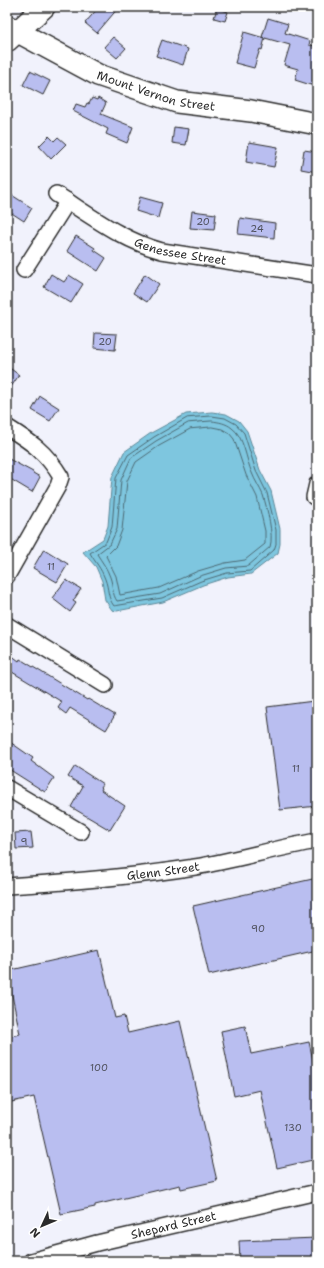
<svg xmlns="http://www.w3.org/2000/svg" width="324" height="1268" viewBox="0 0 324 1268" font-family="'Shantell Sans',sans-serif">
<rect width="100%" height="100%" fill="#f1f2fc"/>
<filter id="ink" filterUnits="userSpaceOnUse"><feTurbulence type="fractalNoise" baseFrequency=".025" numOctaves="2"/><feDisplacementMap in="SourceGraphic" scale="8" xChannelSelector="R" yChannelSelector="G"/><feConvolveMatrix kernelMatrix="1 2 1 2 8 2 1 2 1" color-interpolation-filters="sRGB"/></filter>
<g filter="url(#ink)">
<path fill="#7ec6df" stroke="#5d8897" d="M212,412L226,414L239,421L247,431L260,470L271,491L280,529V544L278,553L251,574L228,577L203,585L163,602L117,611L112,610L105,600L102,581L96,567L83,552L103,539L108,526L112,477L124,452L151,433L186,414Z"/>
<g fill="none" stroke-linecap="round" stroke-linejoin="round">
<path stroke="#4c6973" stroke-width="1" d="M212,416L225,418L236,424L244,433L256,471L267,493L276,530V544L274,550L250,571L227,573L201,581L162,598L114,606C107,597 109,589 105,579C101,568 95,562 90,553L106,542L112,527L116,478L128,455L154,437L187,418Z
M212,421C219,422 226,423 232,428C244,436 246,460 252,473C255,481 260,488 263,495C267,508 274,535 270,547L248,566L226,568L200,576L160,594L117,601C112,594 113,585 110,577C107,568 102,562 97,554L110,544L117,529L121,480L131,458L156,441L188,423Z
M212,427L222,429L229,433L234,439L246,475L257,497L265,531V544L245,560L225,563L198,571L159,588L120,595L116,576L106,556L116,546L122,530L127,481L136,462L159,446L190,429Z"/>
</g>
<path fill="#b9bef0" stroke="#2b2b2b" d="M99,7H119L97,33L85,23Z
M217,8L228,12L225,21L214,18Z
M268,18L288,24L285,33L310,41L309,45L317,46V87L295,80L298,69L284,65L290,45L265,38L262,50L260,49L254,68L235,63L244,32L264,38L262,37Z
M113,37L126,48L117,58L104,47Z
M162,40L188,49L183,65L156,56Z
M30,71L50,81L43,95L23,85Z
M92,98L97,100L98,98L106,103L101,114L133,127L127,143L106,134L108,129L73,111L76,104L85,107L87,103L89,104Z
M174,127L189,129L186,145L172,143Z
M49,136L54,141L58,137L66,144L51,159L39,146Z
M249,142L278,147L274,167L246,162Z
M304,150L317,152V172L301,169Z
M7,192L32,208L24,221L7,210Z
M140,197L162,203L158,218L136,211Z
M192,211L216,214L214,230L190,228Z
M240,218L275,223L274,238L238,234Z
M76,236L95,248L94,250L106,258L98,271L67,251Z
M51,274L64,282L69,275L83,284L71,303L44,287Z
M145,274L159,284L147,302L133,293Z
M95,333L117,334L115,350L94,348Z
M7,366L19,375L7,393Z
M40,396L59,408L50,421L32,410Z
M7,458L33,472V473L40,477L32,492L7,477Z
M44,549L68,564L57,582L33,568Z
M66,580L81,589L73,601L76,603L70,612L52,598Z
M7,652L19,661L20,659L87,700L88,699L115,715L106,730L70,708L66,714L58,708L62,702L7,669Z
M314,701L317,731V806L280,810L267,707Z
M7,740L33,758L31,761L54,778L45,792L7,768Z
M75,766L103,784L101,787L102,788L101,790L125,806L110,830L71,807L83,786L68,777Z
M31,832L33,848L16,849L15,833Z
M317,878V950L209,975L193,906Z
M99,950L115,1018L124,1016L128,1033L180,1021L217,1181L181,1189L180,1185L95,1205V1207L61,1214L34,1097L7,1103V1037L20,1034L7,971Z
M245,1026L251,1054L309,1042L317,1079V1159L277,1168L260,1090L234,1096L221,1031Z
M317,1238V1261H240L239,1241Z"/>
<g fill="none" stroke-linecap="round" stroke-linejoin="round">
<g stroke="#2b2b2b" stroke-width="18">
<g id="street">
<path id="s1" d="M56,194C90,215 123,241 162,251L317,275"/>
<path d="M24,270L68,201"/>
<path d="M7,427C31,442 46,452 61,477L58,486L7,576"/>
<path d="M314,497L317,484"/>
<path d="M7,625L105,685"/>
<path d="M7,788L81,832"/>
<path id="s2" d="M7,886C70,882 132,877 195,867C236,860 276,848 317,841"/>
<path id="s3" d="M31,1261L97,1243L317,1192"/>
</g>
</g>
<g stroke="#2b2b2b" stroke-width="24">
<g id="secondary">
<path id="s4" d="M7,26L98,75L177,102L251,111L317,124"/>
<path d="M7,41L44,7"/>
</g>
</g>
<use href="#street" stroke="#fff" stroke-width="15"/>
<use href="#secondary" stroke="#fff" stroke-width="21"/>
<path stroke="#2b2b2b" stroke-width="3" d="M7,1129L9,1137"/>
</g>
</g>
<g text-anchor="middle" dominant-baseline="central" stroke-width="3" stroke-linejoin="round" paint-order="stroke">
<g font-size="10" fill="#4e505c">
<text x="203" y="221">20</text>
<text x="257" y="228">24</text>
<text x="105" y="341">20</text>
<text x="51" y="566">11</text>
<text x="296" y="768">11</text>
<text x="24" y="841">9</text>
<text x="258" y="928">90</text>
<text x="99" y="1067">100</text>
<text x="293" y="1127">130</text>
</g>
<g font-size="12" fill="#2b2b2b" stroke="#fff">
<text stroke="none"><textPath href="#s4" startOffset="164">Mount Vernon Street</textPath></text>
<text stroke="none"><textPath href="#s1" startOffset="139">Genessee Street</textPath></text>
<text stroke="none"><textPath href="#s2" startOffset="157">Glenn Street</textPath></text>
<text stroke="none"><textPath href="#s3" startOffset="147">Shepard Street</textPath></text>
</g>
</g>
<rect width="324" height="1268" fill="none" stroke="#fff" stroke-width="24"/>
<rect x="12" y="12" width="300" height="1244" fill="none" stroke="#2b2b2b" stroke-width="1.5" filter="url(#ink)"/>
<g transform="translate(42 1226) rotate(226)" stroke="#ffffff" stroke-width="3" paint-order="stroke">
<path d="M0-3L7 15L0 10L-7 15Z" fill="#2b2b2b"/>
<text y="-6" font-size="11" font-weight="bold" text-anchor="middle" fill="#2b2b2b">N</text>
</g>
</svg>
